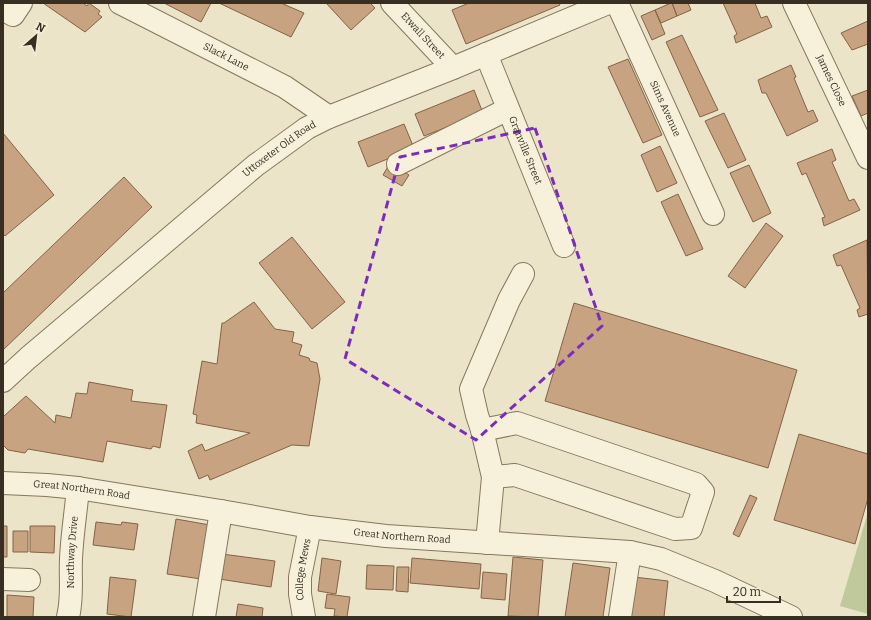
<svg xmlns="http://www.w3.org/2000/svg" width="871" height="620" viewBox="0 0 871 620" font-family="Bitter,serif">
<rect width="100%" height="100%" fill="#ece4c8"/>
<path fill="#c0c99c" d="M868,512V614L840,606Z"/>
<path fill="#c7a381" stroke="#846346" d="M43,3H83L87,6L89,3L100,11L98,14L102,17L85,32Z
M164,3H211L201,22Z
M219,3H281L304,13L291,37Z
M326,3H370L375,8L351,30Z
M469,3H559L560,5L466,44L452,10Z
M671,3H672L677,16L661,23L655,10Z
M672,3H688L691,10L677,16Z
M723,3H755L761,18L767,16L772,27L736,43L734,36L737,34Z
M655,10L665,34L652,40L641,16Z
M868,21V44L852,50L841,33Z
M682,35L718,110L700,117L666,42Z
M628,59L662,135L643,143L608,67Z
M791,65L796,77L794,78L808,112L813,110L818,121L787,136L766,93H762L758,80Z
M474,90L483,113L424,136L415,114Z
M868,90V113L861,116L852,96Z
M724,113L746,160L728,168L705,121Z
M404,124L414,148L368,167L358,142Z
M3,133L54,195L5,236L3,234Z
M660,146L677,183L657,192L641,155Z
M832,149L836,160L832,162L849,201L854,199L860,210L824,226L822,218L825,217L806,173L802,175L797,163Z
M390,163L409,175L402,186L383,175Z
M749,165L771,213L753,222L730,173Z
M124,177L152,207L3,350V293Z
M678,194L703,249L686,256L661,202Z
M766,223L783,236L745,288L728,276Z
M292,237L345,302L312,329L259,263Z
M867,240L868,314L859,317L857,310L860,308L841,265L837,266L833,255Z
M254,302L275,329L294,332L292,342L302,345L299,355L309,358L310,361L317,363L320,379L309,446L292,445L210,480L208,475L199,479L188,451L202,444L205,451L250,433L196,423L197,415L193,414L202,361L217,364L222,323H224Z
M574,303L797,370L768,468L545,401Z
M89,382L133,390L131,401L167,405L160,448L153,446L151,449L107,441L103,462L28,449L25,453L8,450L3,445V417L26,396L55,423L56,415L71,418L76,393L87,394Z
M799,434L868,454V498L855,544L774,520Z
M750,495L757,498L739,537L733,534Z
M176,519L210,525L201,579L167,574Z
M96,522L121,525L122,522L138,524L134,550L93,545Z
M3,526H7V557H3Z
M30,526H55L54,553L30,552Z
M13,531H28V552H13Z
M222,554L275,561L271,587L219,579Z
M513,557L543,560L538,617L508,616Z
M322,558L341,561L336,594L318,591Z
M412,558L481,564L479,589L410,583Z
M573,563L610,568L603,617H565Z
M367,565L394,566L393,590L366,589Z
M397,567H409L408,592L396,591Z
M483,572L507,574L505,600L481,598Z
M110,577L136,580L131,617L107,614Z
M634,577L668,581L664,617H629Z
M327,594L350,597L347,617L334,616L335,609L325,608Z
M7,595L34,597L33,617H7Z
M238,604L263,608L262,617H236Z"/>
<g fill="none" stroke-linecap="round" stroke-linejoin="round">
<g stroke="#86775e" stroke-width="24">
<g id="minor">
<path id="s1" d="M120,3L285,87L329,117"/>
<path id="s2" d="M392,3L453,68"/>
<path id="s3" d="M617,3L713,214"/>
<path id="s4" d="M794,3L868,158"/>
<path d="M3,9L13,15L21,3"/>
<path id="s5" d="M486,54L564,246"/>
<path d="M398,164L508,109"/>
<path id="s6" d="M3,381L28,358L256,165L307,128L329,117L453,68L608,3"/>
<path d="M482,430L517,423L696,484L703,492L691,528L675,529L515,475L493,477"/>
<path id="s7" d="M3,483L47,485L78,488L221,511L310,527L386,536L630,552L661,559L715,581L791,617"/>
<path d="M487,543L493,477L482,430L477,415L471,389L509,300L523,274"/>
<path d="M3,579L29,580"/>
<path id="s8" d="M68,617C73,597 70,579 71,559C72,535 76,511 78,488"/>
<path d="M204,617L221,511"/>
<path id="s9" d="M304,617L300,594V577L310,527"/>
<path d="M620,617L630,552"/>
</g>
</g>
<use href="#minor" stroke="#f7f1db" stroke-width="22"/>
</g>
<path fill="none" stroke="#7b2cbf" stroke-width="3" stroke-dasharray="8 5" stroke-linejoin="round" d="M535,128L602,326L476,440L345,359L400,157Z"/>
<g text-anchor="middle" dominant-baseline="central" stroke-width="3.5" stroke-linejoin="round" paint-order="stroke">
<g font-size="10" fill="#382e21" stroke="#f3edd7">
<text stroke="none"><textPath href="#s2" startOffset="45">Etwall Street</textPath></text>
<text stroke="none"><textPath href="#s1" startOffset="119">Slack Lane</textPath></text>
<text stroke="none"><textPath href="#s4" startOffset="86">James Close</textPath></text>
<text stroke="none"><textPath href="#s3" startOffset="116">Sims Avenue</textPath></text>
<text stroke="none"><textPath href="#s6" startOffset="361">Uttoxeter Old Road</textPath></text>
<text stroke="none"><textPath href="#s5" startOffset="104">Granville Street</textPath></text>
<text stroke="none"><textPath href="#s7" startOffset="79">Great Northern Road</textPath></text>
<text stroke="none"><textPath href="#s7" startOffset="403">Great Northern Road</textPath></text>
<text stroke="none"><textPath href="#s8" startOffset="65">Northway Drive</textPath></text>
<text stroke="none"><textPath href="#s9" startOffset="48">College Mews</textPath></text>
</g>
</g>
<rect width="871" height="620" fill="none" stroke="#382e21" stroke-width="8"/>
<g transform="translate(36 36) rotate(28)" stroke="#f3edd7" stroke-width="3" paint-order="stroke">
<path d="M0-3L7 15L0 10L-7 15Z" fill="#382e21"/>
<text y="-6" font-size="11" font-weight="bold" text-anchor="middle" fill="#382e21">N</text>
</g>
<path d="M727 596v6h53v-6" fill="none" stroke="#382e21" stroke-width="2"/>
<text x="733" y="596" font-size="12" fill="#382e21" stroke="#f3edd7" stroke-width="3" paint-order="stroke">20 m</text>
</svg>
